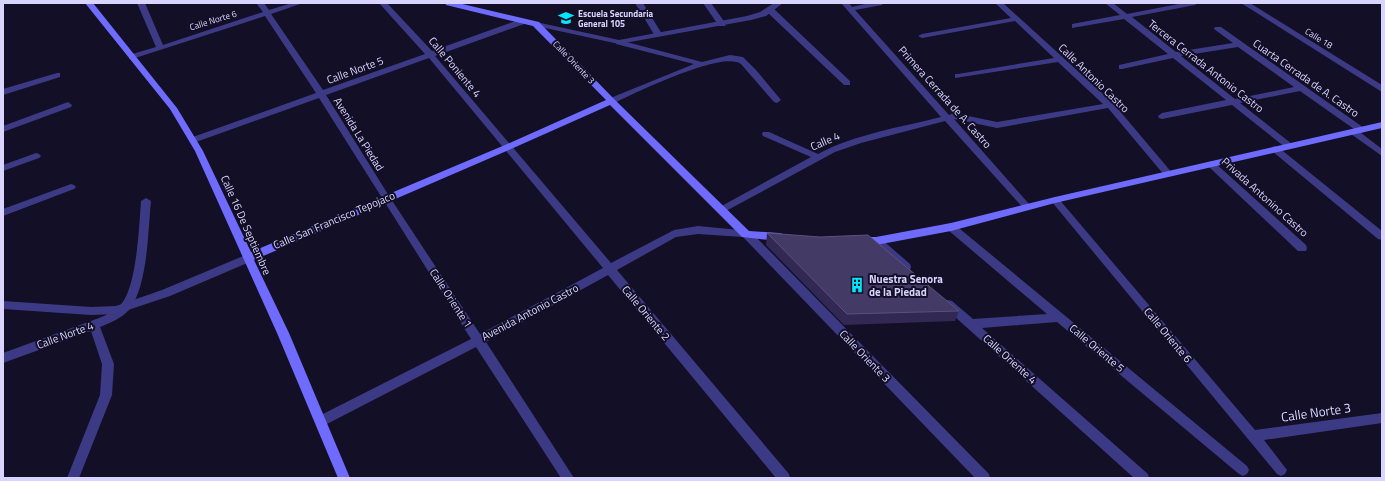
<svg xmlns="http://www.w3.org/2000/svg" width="1385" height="481" viewBox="0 0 1385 481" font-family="'Titillium Web',sans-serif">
<rect width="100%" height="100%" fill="#130f26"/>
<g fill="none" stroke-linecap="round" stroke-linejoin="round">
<path fill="#3d3a85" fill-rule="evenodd" d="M137,3H145L163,45L263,12L256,3H264L269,10L292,3H303L271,14L323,90L425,54L379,3H387L432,51L521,19H527V23L435,56L611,263L674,230L698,226L750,231L989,474L990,478H975L743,237L698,234L676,237L617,270L789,474L790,478H776L608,275L486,342L574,478H561L476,347L325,425L321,426L317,425L315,421L317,417L471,339L319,98L196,142H190L189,140L190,138L316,93L265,16L132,59H129V55L156,47ZM429,58L603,268L480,334L389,196L326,95Z
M635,3H643L662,34L661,36H655Z
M703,3H711L726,24L725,26H719Z
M841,3H849L852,7L869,3H883L882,5L855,10L949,115L954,113L997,122L1103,104L1058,62L955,78V74H958L1054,58L1015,21L922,38L918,36L922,34L1011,18L995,3H1003L1113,103L1173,174L1171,176H1165L1108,108L997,128L954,119L1030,205L1032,207L1030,209H1024L945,121L861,143L835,152L724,212H718L716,210L718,208L811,157L763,136L762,134L763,132H769L818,154C855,134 902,127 941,117Z
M1105,3H1113L1127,14L1184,3H1199L1195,5L1132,17L1176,52L1233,43L1214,29L1215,27H1221L1364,128L1365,130L1364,132L1361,133L1382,149V156L1351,134L1350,132L1354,129L1300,91L1240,103L1292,144L1293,146L1289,149L1286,148L1232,105L1162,119L1159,118L1158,116L1162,113L1226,100L1173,58L1122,69H1119V65L1168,54L1124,19L1072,28V24L1120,15ZM1238,47L1294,87L1235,99L1181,56Z
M1241,3H1250L1382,85V92Z
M767,8H773L850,81V85H844L767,12Z
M616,40H619L702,62L730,55L743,57L756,70L781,100L777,103L774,102L741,64C723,50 635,93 614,103H608L607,101L608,99L694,64L616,44Z
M57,73H60V77L3,95V89Z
M68,102L72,105L71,107L3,132V126Z
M1275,146L1278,147L1382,231V240L1378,239L1272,151L1271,149L1272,147Z
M36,153L39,154L41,156L39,158L3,171V165Z
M1211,161L1214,162L1306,245L1307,248L1306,251H1298L1208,166L1206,164Z
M71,184L74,185L76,187L74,189L3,216V209Z
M1055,197L1058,198L1255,430L1382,413V423L1264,440L1287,470L1285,474L1281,476L1277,474L1052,202L1050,200L1052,198Z
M146,198L151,201C148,230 148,286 129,310C122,318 110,323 100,327L114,364L112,395L79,478H67L100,395L102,364L91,331L3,363V353L99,318C107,315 116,310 122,303C137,284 139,226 141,201Z
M951,223L954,224L1247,466L1249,470L1247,474L1243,476L1239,474L1057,322L982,328L1148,474L1149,478H1134L944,307L943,304L944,301L948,300L952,301L973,319L1047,314L948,230L946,227L948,224Z
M876,237L880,238L910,264L911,267L910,270H902L872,244L871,241L872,238Z"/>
<path fill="#3d3a85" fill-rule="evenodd" d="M774,3H783L766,16L751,20L619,44L536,26L532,24L536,22L619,40L747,16L760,12Z
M248,254L252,255L253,258L252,261L170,296L116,314L91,315L3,309V301L91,307L116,306L162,290Z"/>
<path fill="#6f6bff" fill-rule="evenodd" d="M85,3H93L177,108L203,151L251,252L505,145L606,100L533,26L446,5L445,3H458L539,22L614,99L749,231L779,233L783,234L784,237L783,240L779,241L742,237L610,105L511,149L254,260L289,333L350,478H338L277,333L195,151L170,109Z
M1382,122V128L1055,203L951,231L876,245L857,243L856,240L857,237H876L951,223L1055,197Z"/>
</g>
<path fill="#312854" d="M767,233L959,311L955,321L844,325L766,245Z"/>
<path fill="#433a66" stroke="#5a527e" d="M767,233L820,237L868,235L959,311L847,314Z"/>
<defs>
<g id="school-bare" transform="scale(1.2)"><path d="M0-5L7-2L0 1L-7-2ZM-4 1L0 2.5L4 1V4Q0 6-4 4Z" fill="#00e5ff" stroke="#130f26" stroke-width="2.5" paint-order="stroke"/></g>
<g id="building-bare" transform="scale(1.2)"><path d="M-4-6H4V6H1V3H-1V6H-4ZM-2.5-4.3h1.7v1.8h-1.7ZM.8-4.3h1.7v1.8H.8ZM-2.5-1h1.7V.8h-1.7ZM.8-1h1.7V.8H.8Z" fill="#00e5ff" stroke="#130f26" stroke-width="2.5" paint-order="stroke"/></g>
</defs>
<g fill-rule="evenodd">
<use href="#school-bare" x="566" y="18"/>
<use href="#building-bare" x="857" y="285"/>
</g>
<g text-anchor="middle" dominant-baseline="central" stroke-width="4" stroke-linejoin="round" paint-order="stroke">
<g font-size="9" font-weight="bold" fill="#d9d4ff" stroke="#130f26" text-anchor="start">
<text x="578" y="13">Escuela Secundaria<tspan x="578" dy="10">General 105</tspan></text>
</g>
<g font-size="9" fill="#d9d4ff" stroke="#130f26">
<text transform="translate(213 20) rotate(-17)">Calle Norte 6</text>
<text transform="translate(1319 38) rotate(32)">Calle 18</text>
<text transform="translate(574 62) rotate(46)">Calle Oriente 3</text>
</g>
<g font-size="11" fill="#d9d4ff" stroke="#130f26">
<text transform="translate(1206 66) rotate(38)">Tercera Cerrada Antonio Castro</text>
<text transform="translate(455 67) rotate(50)">Calle Poniente 4</text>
<text transform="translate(355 70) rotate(-20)">Calle Norte 5</text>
<text transform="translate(1094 78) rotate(44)">Calle Antonio Castro</text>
<text transform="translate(1306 78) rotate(35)">Cuarta Cerrada de A. Castro</text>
<text transform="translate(945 97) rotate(48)">Primera Cerrada de A. Castro</text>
<text transform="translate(359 134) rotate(58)">Avenida La Piedad</text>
<text transform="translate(825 141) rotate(-23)">Calle 4</text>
<text transform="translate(1265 197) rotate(42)">Privada Antonino Castro</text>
<text transform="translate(334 220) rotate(-23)">Calle San Francisco Tepojaco</text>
<text transform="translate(246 225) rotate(66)">Calle 16 De Septiembre</text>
<text transform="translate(451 298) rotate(57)">Calle Oriente 1</text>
<text transform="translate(530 312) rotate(-28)">Avenida Antonio Castro</text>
<text transform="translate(646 313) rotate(50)">Calle Oriente 2</text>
<text transform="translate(65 335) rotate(-20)">Calle Norte 4</text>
<text transform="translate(1168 335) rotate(50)">Calle Oriente 6</text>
<text transform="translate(1097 348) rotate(40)">Calle Oriente 5</text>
<text transform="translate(865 356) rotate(46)">Calle Oriente 3</text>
<text transform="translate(1010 359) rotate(42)">Calle Oriente 4</text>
</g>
<g font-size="11" font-weight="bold" fill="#d9d4ff" stroke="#130f26" text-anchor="start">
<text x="869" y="279">Nuestra Senora<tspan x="869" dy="13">de la Piedad</tspan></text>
</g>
<g font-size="13" fill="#d9d4ff" stroke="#130f26">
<text transform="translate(1316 412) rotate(-8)">Calle Norte 3</text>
</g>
</g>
<rect width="1385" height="481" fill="none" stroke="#d9d4ff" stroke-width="8"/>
</svg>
